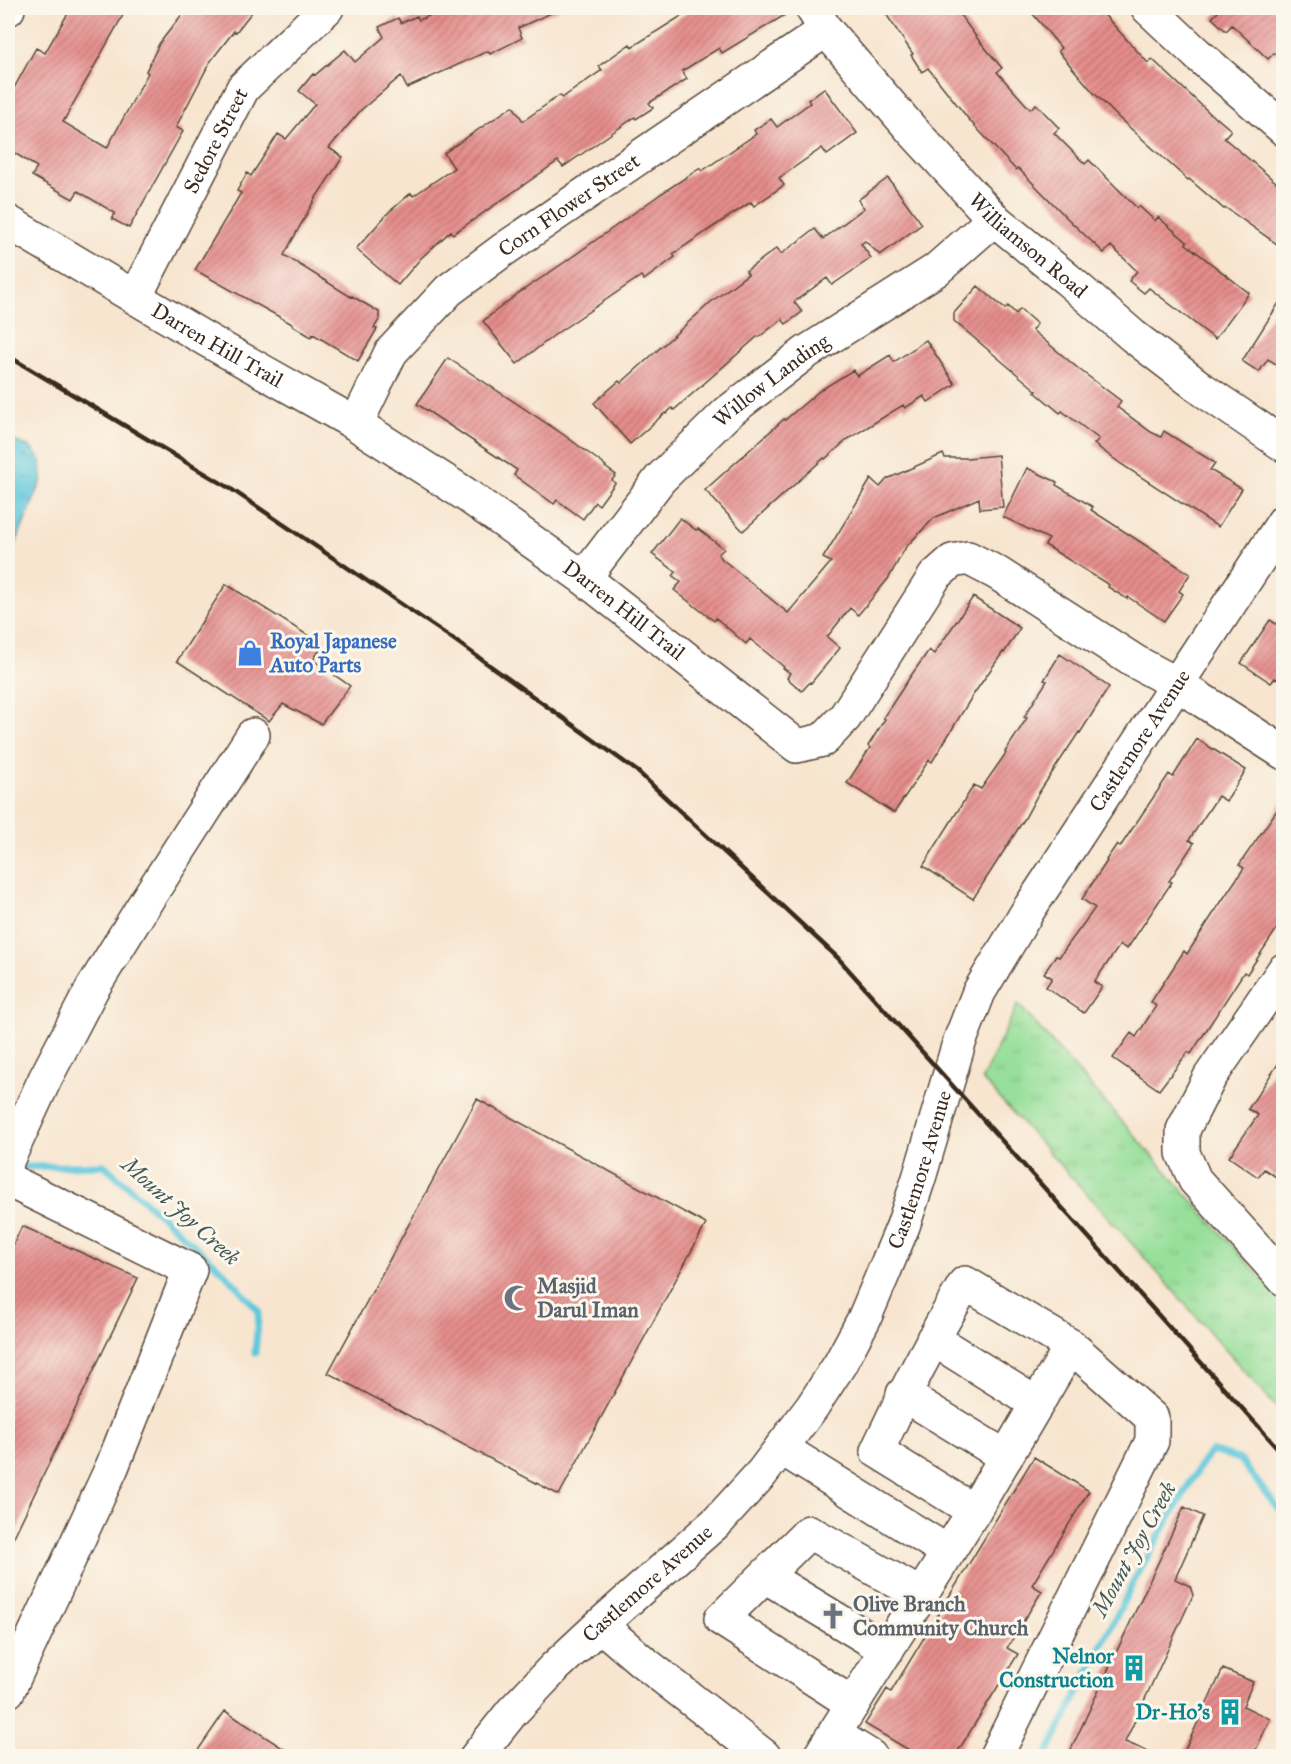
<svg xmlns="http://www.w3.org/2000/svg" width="1291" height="1764" viewBox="0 0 1291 1764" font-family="'IM FELL Great Primer',serif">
<defs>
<pattern id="park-tufts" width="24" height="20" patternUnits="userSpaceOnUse" patternTransform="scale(1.5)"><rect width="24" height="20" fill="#97df9a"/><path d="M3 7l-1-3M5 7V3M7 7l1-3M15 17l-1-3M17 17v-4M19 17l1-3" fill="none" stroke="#83c084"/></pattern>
<pattern id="water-ripples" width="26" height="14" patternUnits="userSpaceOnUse" patternTransform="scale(1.5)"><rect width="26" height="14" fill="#5fc8db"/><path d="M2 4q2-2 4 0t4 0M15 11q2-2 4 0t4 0" fill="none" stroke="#50a3b1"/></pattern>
<pattern id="building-hatch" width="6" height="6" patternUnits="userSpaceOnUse" patternTransform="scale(1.5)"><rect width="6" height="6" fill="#e58d8c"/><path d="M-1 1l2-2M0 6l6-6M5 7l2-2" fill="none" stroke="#bb7372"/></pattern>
</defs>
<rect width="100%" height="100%" fill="#fbf7ec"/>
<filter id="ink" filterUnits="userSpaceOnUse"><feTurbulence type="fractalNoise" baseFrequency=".0167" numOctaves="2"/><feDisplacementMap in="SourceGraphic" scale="12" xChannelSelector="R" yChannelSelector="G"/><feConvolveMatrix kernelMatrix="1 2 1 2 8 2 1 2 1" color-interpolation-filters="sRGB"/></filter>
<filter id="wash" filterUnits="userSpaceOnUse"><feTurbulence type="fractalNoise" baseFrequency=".008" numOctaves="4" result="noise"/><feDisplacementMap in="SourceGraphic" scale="24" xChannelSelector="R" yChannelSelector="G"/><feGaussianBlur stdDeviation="1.35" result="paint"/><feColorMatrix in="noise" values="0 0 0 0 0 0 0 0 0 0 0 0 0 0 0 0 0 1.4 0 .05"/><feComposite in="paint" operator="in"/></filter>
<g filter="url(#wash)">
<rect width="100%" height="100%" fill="#f7e5cf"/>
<path fill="url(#park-tufts)" stroke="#69845c" stroke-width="1.5" d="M1018,1004L1283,1303V1415L1126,1237L982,1079Z"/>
<path fill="url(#water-ripples)" stroke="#4d797c" stroke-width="1.5" d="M8,439L30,447L41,461L42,480L8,562V546L15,542L12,536L8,538Z"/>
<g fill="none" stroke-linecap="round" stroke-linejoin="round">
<path stroke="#5fc8db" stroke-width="7" d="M25,1167L104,1165L222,1270L259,1311L255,1353
M1046,1756L1138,1573L1198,1469L1211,1451L1239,1459L1284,1516"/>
</g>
<g id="blocks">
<path fill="url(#building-hatch)" d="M71,8H127L63,122L107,148L148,73L146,71L159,44L187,8H255L236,32L234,31L210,62L176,127L183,131L129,228L112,219L115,213L78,191L73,199L32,176L37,167L8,149V99L36,48L45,53Z
M447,8H562L518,28L522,38L490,54L488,51L407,88L401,76L361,110L329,148L343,157L315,199L284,255L351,297L352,296L379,312V320L374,328L377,329L358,361L313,334L311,337L292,325V324L195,270L241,193L237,191L247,173L251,176L278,134L286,139L315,104L299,91L313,74L315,75L345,50L355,62L384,37L379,27L398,18L401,23L417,16L419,20Z
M694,8H793V10L722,53L719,48L682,71L687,79L649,103L653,108L636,119L635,117L563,167L558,161L453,234L451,231L421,258L398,285L356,249L388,213L411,193L413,196L454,168L444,153L513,106L523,121L560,95L562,98L602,70L599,66L630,44L632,47Z
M896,8H955L977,38L1002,68L997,72L1030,109L1036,104L1059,128L1054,133L1085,164L1089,160L1137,208L1139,206L1155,221L1158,217L1187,242L1186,244L1249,293L1215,339L1149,288L1144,293L1129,281L1137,271L1111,246L1104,253L1072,223L1018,168L1016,170L970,121L928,68L922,72L911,55L913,54L886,14Z
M1028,8H1098L1148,63L1152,59L1216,119L1217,118L1231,130L1224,138L1284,189V249L1226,208L1224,209L1189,179L1188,180L1119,118L1093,92L1058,51L1061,48Z
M1213,8H1284V61L1274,53L1268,59L1232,25L1226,31L1212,18L1218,12Z
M824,88L857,133L827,155L822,148L779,178L784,185L754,206L751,202L713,227L673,254L675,257L644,280L641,276L557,333L517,364L483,321L516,295L565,262L662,193L700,168L702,171L756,134L754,130L771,119L777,127L810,103L808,100Z
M888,178L922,224L880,255L865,241L861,244L871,258L832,285L827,278L794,302L802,312L786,324L782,319L759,337L758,336L674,410L672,408L666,414L665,413L630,444L594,403L619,381L621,383L711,302L748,274L746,271L777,248L781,254L815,229L823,239L864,208L858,200Z
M978,286L1005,309L1008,306L1016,314L1020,309L1037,324L1032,330L1080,370L1121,401L1117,407L1151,432L1161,437L1164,431L1215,463L1210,470L1242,489L1218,527L1121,464L1094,444L1099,439L1062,411L1060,413L1035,392L1037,391L954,321V313Z
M1284,295V369L1268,359L1259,372L1242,361Z
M926,340L955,384L928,402L924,396L905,408L903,405L848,439L825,459L824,458L743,531L705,490L784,419L785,420L819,391L853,370L857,376L890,355L894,362Z
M448,358L564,435L606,466L605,467L616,475L612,480L615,483L599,505L595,502L583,519L557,500L554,504L514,475L517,470L417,404Z
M943,454L945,458H967L998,455L1003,507L980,509L979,498L934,518L906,547L888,579L858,615L850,608L827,637L840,648L811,683L810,682L802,691L787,678L790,673L783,668L784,667L750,639L746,644L716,618L714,621L674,590L681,582L673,576L676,572L652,554L680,518L696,530L698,529L724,549L718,554L722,559L788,613L831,562L823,558L871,479L880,487L887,479Z
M1027,468L1057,482L1056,485L1093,507L1091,510L1190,574L1179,591L1183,594L1164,621L1128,597L1127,599L1108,587L1109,585L1045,545L1049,539L1003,517Z
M226,584L323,645L313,660L350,686L321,724L283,704L269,721L177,661Z
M973,597L1020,628L1004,653L1003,652L973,695L932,762L929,760L894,813L847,783L870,748L868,746L885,719L883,718L910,677L929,650L934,654Z
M1270,620L1284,629V683L1275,678L1271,683L1241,663Z
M1060,654L1109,687L1080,733L1079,732L1038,794L1025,818L973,899L923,866L974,785L981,789L1006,753L1005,752L1027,718L1024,717L1047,681L1044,680Z
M1197,739L1246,770L1226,801L1218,796L1189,840L1194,843L1169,881L1172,882L1127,949L1120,945L1094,982L1102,987L1084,1013L1046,987L1052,978L1044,973L1056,956L1059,957L1095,908L1082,899L1107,861L1106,860L1117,844L1120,847L1169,774L1173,777Z
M1284,800V918L1247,974L1244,972L1191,1054L1188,1052L1159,1090L1113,1058L1131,1033L1136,1037L1156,1006L1151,1002L1184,951L1187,954L1215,911L1244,868L1239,865Z
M1284,1055V1182L1264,1169L1258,1177L1229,1157L1258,1115L1248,1109Z
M477,1099L706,1224L559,1495L328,1373Z
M22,1226L138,1278L8,1549V1256Z
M1034,1457L1089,1491L1032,1585L1042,1591L1007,1648L1018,1654L955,1756H919L865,1724L887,1689L891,1692Z
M1184,1507L1203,1516L1175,1579L1190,1586L1193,1595L1125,1742L1158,1755V1756H1068Z
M1223,1669L1253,1682L1243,1706L1270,1719L1253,1756H1182Z
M225,1711L295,1756H194Z"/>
</g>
</g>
<g filter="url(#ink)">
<use href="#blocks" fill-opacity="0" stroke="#574639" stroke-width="1.5"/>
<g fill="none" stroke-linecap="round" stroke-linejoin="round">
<g stroke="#574639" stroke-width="36">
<g id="minor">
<path id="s1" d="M812,8L826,30L911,129L994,219L1067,279L1133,336L1202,389L1284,445"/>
<path d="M1148,8L1197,54L1284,129"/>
<path d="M8,9V8"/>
<path id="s2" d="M8,222L207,340L356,424L465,494L584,578L797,746L823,740L845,717L935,576L952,561L968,558L997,573L1134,661L1177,684L1284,753"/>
<path id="s3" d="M135,297L243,88L327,8"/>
<path id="s4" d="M356,424L391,352L449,290L503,250L826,30"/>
<path id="s5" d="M584,578L660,479L727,413L805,353L936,270L994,219"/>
<path d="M1284,970L1210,1077L1183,1130V1153L1195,1180L1284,1279"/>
<path d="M8,1159L45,1079L92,989L145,903L253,735"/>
<path d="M8,1180L190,1270L112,1467L8,1691"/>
<path d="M933,1339L1037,1404"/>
<path d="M903,1394L1006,1457"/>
<path d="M781,1448L948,1552"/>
<path d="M974,1511L1071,1346"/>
<path d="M765,1576L887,1650"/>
<path d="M600,1625L642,1661L764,1756"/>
<path d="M853,1704L721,1619L809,1532L921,1595"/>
<path d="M834,1734L870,1756"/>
<path id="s6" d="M477,1756L512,1712L555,1667L600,1625L719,1520L762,1473L812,1407L840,1364L864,1319L883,1274L903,1226L919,1178L959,1043L979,992L1029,909L1284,521"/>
<path d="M820,1756L974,1511L877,1451C904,1393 933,1338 965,1283L1071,1346L1152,1418V1441L996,1756"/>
</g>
</g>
<use href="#minor" stroke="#fff" stroke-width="33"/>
<path stroke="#3b2a1e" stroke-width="4.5" d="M8,356L231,489L453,639L637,771L838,958L1284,1455"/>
</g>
</g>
<defs>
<g id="shop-bare" transform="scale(2.07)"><path d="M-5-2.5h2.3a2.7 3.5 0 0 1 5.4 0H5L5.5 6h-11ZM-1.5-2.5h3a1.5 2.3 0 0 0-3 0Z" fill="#3f7fe0" stroke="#fbf7ec" stroke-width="2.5" paint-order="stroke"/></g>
<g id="mosque-bare" transform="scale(2.07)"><path d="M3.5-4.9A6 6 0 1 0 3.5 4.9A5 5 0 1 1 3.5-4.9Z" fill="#6b7280" stroke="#fbf7ec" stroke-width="2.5" paint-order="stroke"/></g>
<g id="church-bare" transform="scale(2.07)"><path d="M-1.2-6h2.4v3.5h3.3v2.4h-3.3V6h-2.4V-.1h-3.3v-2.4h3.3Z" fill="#6b7280" stroke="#fbf7ec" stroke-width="2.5" paint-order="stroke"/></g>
<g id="building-bare" transform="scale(2.07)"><path d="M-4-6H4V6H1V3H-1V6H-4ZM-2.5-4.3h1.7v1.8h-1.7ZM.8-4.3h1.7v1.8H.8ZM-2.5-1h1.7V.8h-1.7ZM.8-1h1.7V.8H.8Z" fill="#0f9aa8" stroke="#fbf7ec" stroke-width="2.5" paint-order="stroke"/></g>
</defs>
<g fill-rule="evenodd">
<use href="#shop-bare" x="250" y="653"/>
<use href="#mosque-bare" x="517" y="1298"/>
<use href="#church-bare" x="833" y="1616"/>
<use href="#building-bare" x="1134" y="1668"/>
<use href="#building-bare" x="1230" y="1712"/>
</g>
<g text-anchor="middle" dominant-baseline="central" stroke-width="6" stroke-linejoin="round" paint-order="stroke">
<g font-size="21" fill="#3b2a1e" stroke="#fbf7ec">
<text stroke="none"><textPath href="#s3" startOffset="176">Sedore Street</textPath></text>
<text stroke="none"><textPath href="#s4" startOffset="312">Corn Flower Street</textPath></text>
<text stroke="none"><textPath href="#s1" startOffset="322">Williamson Road</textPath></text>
<text stroke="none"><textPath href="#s2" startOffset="243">Darren Hill Trail</textPath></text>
<text stroke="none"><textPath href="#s5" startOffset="274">Willow Landing</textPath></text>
<text stroke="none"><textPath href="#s2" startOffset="729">Darren Hill Trail</textPath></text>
<text stroke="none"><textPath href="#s6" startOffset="1233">Castlemore Avenue</textPath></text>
<text stroke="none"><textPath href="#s6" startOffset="747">Castlemore Avenue</textPath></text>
<text stroke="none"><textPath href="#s6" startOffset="243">Castlemore Avenue</textPath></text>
</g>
<g font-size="21" font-weight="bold" fill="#366cbe" stroke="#fbf7ec" text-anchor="start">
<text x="270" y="641">Royal Japanese<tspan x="270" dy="24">Auto Parts</tspan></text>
</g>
<g font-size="21" font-weight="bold" fill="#5b616d" stroke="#fbf7ec" text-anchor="start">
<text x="537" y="1286">Masjid<tspan x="537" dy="24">Darul Iman</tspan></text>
<text x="853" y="1604">Olive Branch<tspan x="853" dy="24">Community Church</tspan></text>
</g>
<g font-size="21" font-weight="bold" fill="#0d838f" stroke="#fbf7ec" text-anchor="end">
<text x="1114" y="1656">Nelnor<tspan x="1114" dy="24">Construction</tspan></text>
<text x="1210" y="1712">Dr-Ho's</text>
</g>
<g font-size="22" font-style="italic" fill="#465957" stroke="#fbf7ec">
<text transform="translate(181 1211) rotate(42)">Mount Joy Creek</text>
<text transform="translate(1134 1549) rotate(-61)">Mount Joy Creek</text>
</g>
</g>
<rect width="1291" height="1764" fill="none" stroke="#fbf7ec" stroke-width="30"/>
</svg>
